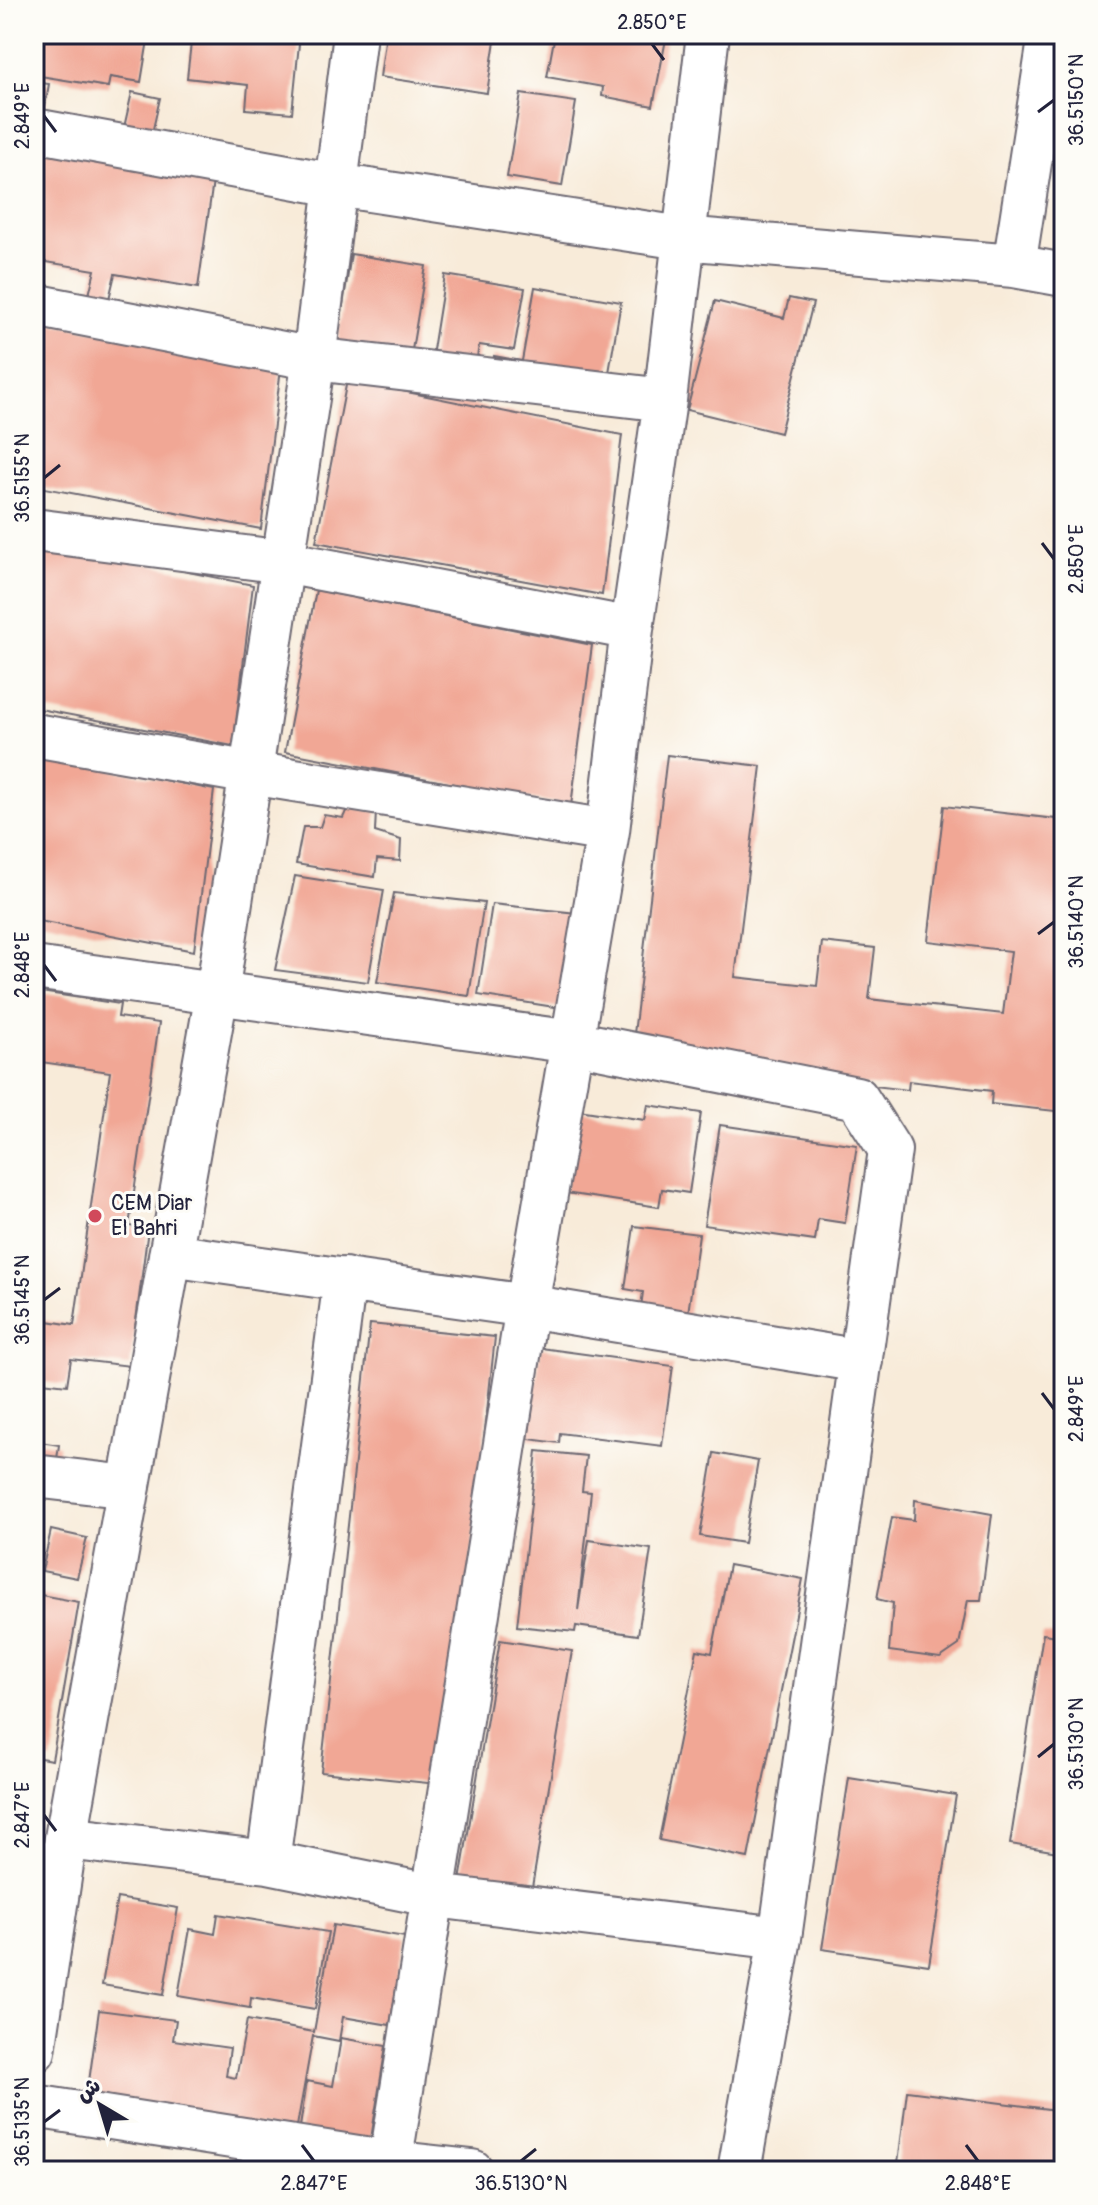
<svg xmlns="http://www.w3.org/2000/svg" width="1098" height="2205" viewBox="0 0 1098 2205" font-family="Pangolin,'Playpen Sans Arabic',sans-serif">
<rect width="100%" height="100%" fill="#fdfcf7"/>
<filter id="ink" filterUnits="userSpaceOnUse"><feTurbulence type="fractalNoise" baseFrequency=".0125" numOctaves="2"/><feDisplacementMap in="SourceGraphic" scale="16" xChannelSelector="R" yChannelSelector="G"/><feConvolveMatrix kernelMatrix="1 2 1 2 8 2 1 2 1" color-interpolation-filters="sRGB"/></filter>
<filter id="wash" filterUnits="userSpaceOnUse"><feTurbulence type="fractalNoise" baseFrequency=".006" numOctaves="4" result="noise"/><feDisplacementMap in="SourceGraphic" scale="32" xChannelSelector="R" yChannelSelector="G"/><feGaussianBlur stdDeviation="1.8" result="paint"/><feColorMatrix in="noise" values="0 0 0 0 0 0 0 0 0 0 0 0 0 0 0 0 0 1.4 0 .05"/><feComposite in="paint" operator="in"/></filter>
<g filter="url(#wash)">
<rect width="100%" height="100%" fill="#f8ebd9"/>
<g id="blocks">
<path fill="#f1a795" d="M41,34H149L141,82L110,77L108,87L34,75Z
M192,34H300L292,113L246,109L248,85L187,78Z
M386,34H496L487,93L380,77Z
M555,34H667L653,106L602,96L603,87L547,77Z
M34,82L49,84L41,129L34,127Z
M132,92L160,98L151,138L123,132Z
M521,94L576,102L562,186L507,177Z
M34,146L214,174L198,288L115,274L108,303L88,299L95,270L34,260Z
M351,254L426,266L410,362L336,351Z
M445,275L525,288L514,350L479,345L473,382L429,375Z
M535,287L621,302L605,396L490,377L494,356L522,361Z
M789,298L813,303L780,433L687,410L715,301L784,318Z
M34,319L281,368L261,529L34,486Z
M347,380L622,435L602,595L316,542Z
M34,541L253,585L233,746L34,708Z
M316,590L592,645L571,806L285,752Z
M34,754L214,790L194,951L34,920Z
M667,755L761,766L735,977L817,986L822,942L875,948L869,999L1003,1014L1011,951L928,941L944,806L1064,820V1112L991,1104L992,1091L909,1081L908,1090L771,1074L632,1051Z
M348,807L376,811L375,832L401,840L400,861L377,859L375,877L296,864L303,827H320L324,815L343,818Z
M295,876L384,890L368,982L275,970Z
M394,893L484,903L469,996L377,982Z
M492,904L586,914L567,1009L478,995Z
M34,991L120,1004L118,1017L159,1023L129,1226L148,1229L130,1366L71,1359L67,1385L34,1381V1319L74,1325L110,1072L34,1061Z
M648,1105L701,1113L689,1193L662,1189L659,1207L565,1193L578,1110L645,1120Z
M720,1125L857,1145L845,1223L818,1219L815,1241L704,1225Z
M634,1226L699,1234L686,1328L639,1321L643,1292L625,1289Z
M370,1324L495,1337L447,1785L321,1772Z
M541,1348L673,1366L662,1446L560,1433L559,1443L528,1439Z
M34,1441L59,1445L56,1466L34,1463Z
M537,1451L586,1456L582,1491L591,1492L578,1610L589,1540L651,1549L638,1635L576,1626L575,1632L517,1626Z
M714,1453L758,1461L744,1543L700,1536Z
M915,1500L992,1514L981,1600H968L959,1645L940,1658L889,1651L893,1603L877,1599L892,1517L914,1520Z
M51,1530L87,1538L77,1578L42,1571Z
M34,1552L43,1553L35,1594L79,1602L52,1760L34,1757Z
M729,1565L803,1579L748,1858L659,1840L697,1650L712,1653Z
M1043,1634L1064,1637V1721L1059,1757L1064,1758V1853L1010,1844Z
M500,1640L572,1651L530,1899L459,1887Z
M849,1778L956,1795L929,1965L822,1949Z
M117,1898L178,1908L163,1995L102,1985Z
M218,1914L328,1932L315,2009L251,1998L250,2008L178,1996L190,1929L215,1934Z
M333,1925L405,1937L390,2025L343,2017L339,2041L313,2036L296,2132L86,2103L99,2010L176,2020L173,2040L230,2048L226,2076L236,2078L247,2020L314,2032Z
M341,2038L386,2046L369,2151L298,2140L307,2081L333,2086Z
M907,2091L1064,2111V2171H897Z"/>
</g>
</g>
<g filter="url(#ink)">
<use href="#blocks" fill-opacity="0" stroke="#6d6872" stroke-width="2"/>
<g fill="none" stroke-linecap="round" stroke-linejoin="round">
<g stroke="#6d6872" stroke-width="46">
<path id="minor" d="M34,130L336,185L682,238L1014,266L1064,275
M1014,266L1050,34
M34,305L314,359L665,400
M34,530L284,562L632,629
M34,735L251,773L608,831
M34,968L573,1042L857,1098L890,1150L780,1938L739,2171
M170,1255L527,1306L861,1361
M34,1476L129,1487
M66,1838L268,1862L435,1896L780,1938
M268,1862L345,1279
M34,2051L66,1838L217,993L314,359L355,34
M34,2106L390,2162L472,2171
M389,2171L527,1306L608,831L632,629L665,400L708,34"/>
</g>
<use href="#minor" stroke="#fff" stroke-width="42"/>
</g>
</g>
<path fill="none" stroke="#22223b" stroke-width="3" d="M652,44L664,60M1038,112L1054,100M44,116L56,132M44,478L60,465M1042,543L1054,559M1038,934L1054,922M44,965L56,981M44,1300L60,1288M1042,1393L1054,1409M1038,1757L1054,1744M44,1815L56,1831M44,2122L60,2110M302,2145L314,2161M966,2145L978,2161M521,2161L536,2149"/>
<circle fill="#d1495b" stroke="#fdfcf7" stroke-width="3" cx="95" cy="1216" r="8"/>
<g text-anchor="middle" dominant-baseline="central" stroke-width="6" stroke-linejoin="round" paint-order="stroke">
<g font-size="22" fill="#22223b" stroke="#fdfcf7" text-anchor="start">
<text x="111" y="1203">CEM Diar<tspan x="111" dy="25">El Bahri</tspan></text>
</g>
</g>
<rect width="1098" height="2205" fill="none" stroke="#fdfcf7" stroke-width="88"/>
<g transform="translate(100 2105) rotate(322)" stroke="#fdfcf7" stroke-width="6" paint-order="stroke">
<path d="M0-6L14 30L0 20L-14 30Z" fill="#22223b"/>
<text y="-12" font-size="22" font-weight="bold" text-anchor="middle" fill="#22223b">ش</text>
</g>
<rect x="44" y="44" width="1010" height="2117" fill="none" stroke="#22223b" stroke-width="3"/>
<g font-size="20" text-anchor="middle" fill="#22223b">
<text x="652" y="29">2.850°E</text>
<text transform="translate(1076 100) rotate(-90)" y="7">36.5150°N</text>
<text transform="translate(22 116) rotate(-90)" y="7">2.849°E</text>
<text transform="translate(22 478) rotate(-90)" y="7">36.5155°N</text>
<text transform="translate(1076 559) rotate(-90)" y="7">2.850°E</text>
<text transform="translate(1076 922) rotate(-90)" y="7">36.5140°N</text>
<text transform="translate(22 965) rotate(-90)" y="7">2.848°E</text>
<text transform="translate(22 1300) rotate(-90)" y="7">36.5145°N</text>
<text transform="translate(1076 1409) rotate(-90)" y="7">2.849°E</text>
<text transform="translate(1076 1744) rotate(-90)" y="7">36.5130°N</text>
<text transform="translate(22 1815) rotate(-90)" y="7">2.847°E</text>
<text transform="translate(22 2122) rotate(-90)" y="7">36.5135°N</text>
<text x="314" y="2190">2.847°E</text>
<text x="521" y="2190">36.5130°N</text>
<text x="978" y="2190">2.848°E</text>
</g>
</svg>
